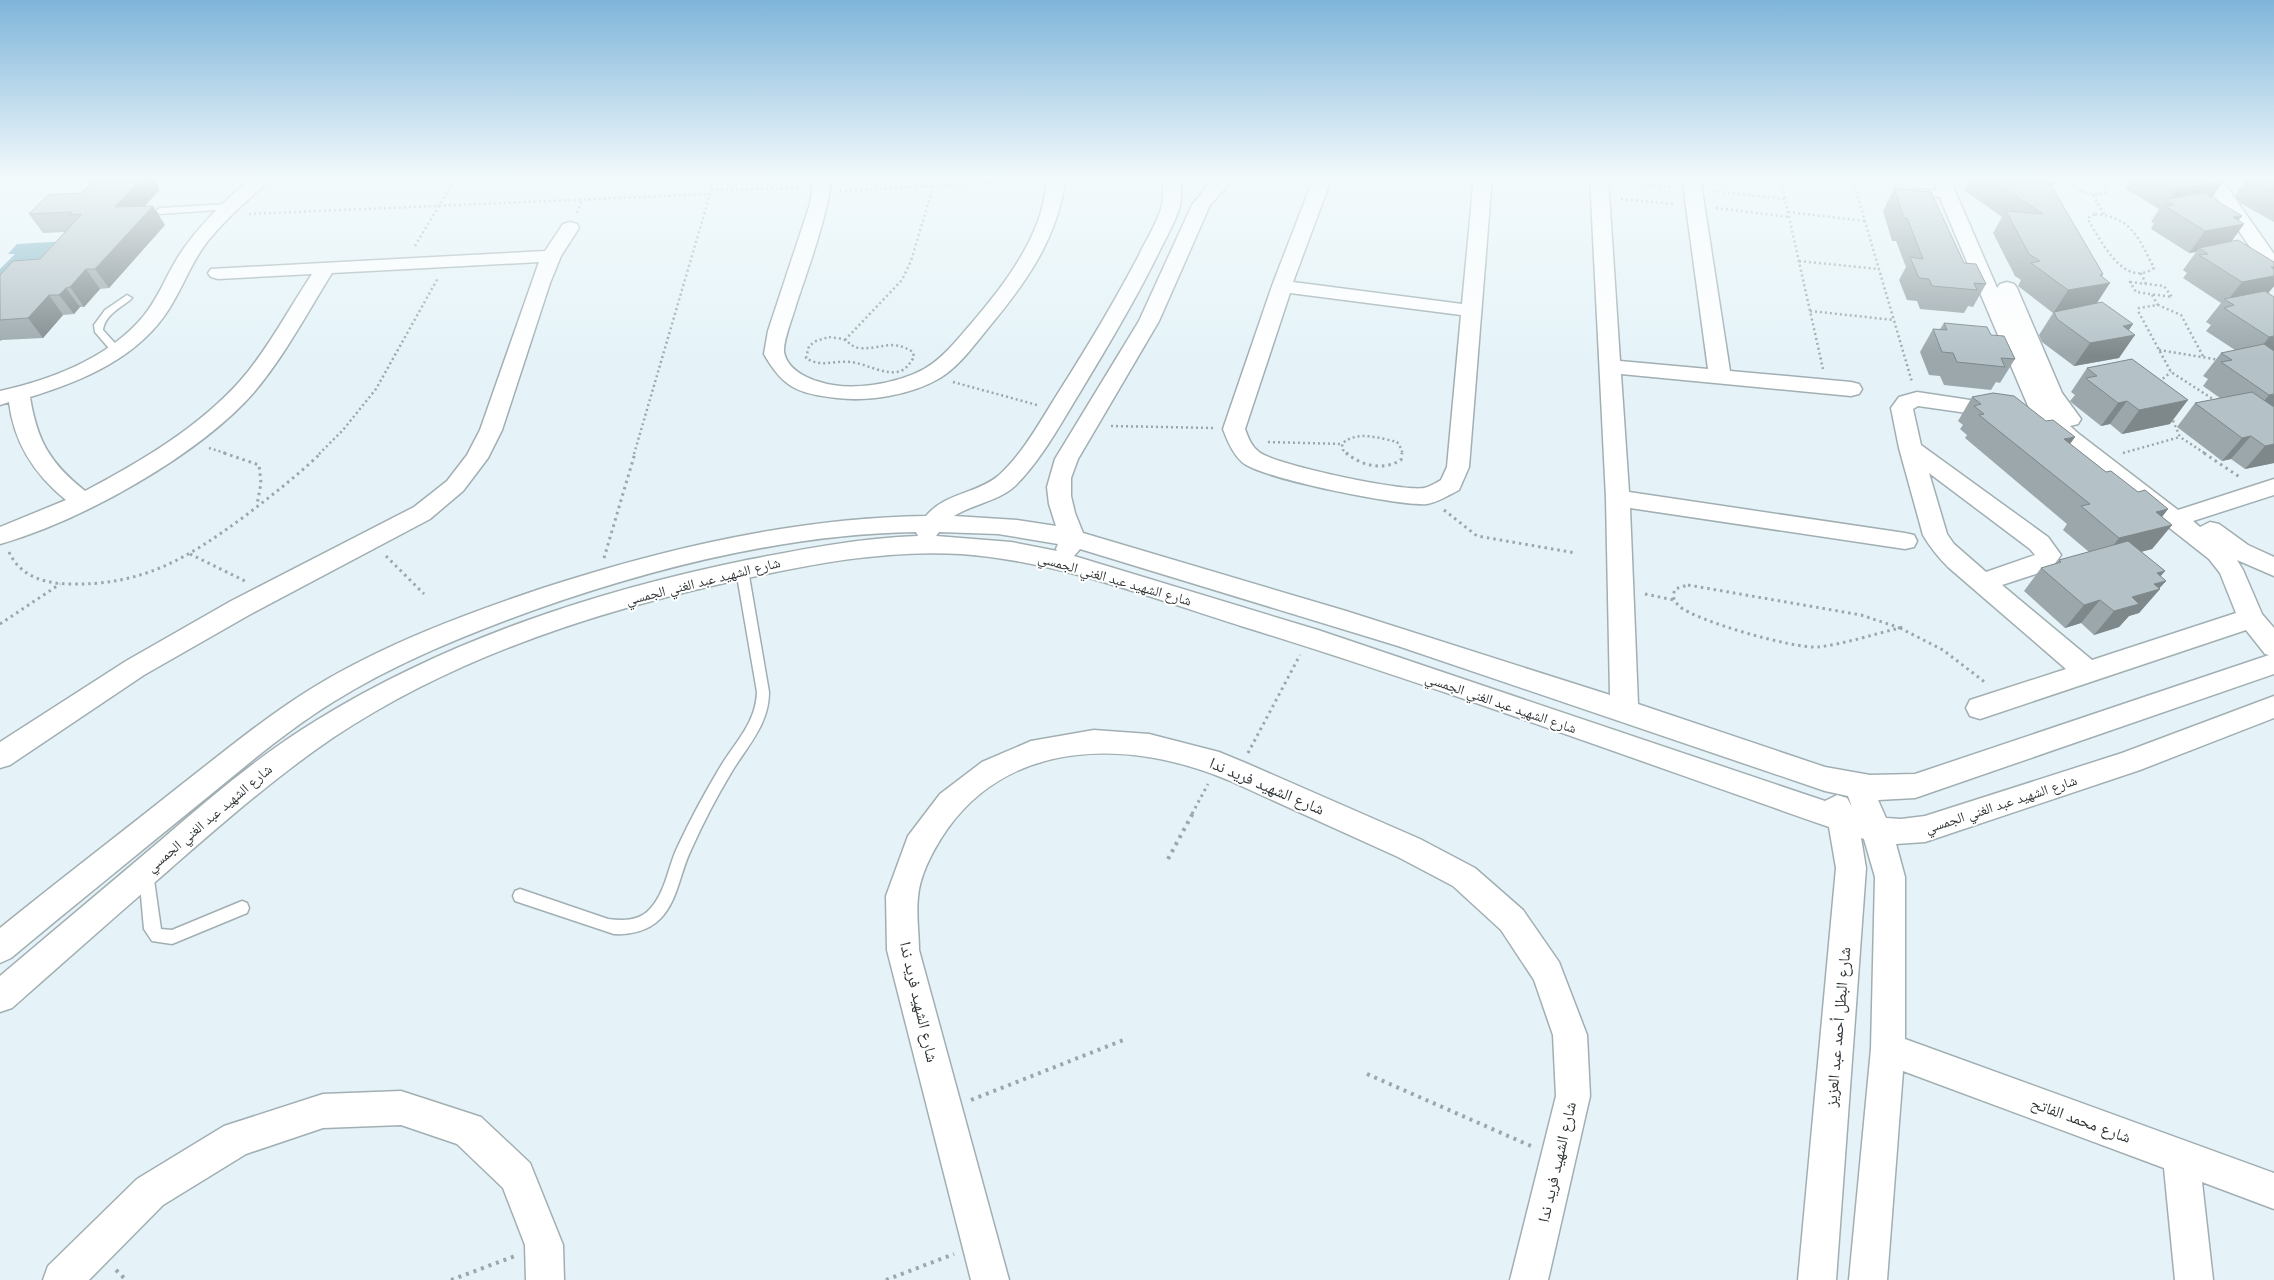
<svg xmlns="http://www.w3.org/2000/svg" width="2274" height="1280" viewBox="0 0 2274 1280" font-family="Helvetica,'Noto Naskh Arabic',sans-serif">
<rect width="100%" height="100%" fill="#e5f3f8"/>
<path fill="#83b6c6" d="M69,241L32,275L0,276V269L15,254H8L17,244Z"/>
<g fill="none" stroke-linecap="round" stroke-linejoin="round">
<g stroke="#a1afb3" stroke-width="3">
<path id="service" d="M1916,189L1948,192L1952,195L1948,198L1913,194L1912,192Z
M228,204L231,205V209L160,214L156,211L160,208Z
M127,295L132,298L130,300C120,308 105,315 103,330L122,351L117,354L113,353L95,332L94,325L105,310Z
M742,566L748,570L769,692C769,725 747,746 731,773C716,798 703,823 691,850C680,872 678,901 660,919C648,931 630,935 614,934L515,901L513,896L515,891L520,889L608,919C624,921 639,921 650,909C666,892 668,866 678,846C690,820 704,794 719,769C734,743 756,724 757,692L736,570Z
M146,867L151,869L153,873L161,929L172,930L242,901L247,903L249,908L247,913L172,944L152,941L144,929L139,873L141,869Z"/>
</g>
<g stroke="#a1afb3" stroke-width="3">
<path id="minor" d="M253,177H272C266,185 257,191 250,198C234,212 220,226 207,242C191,263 183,287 169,309C139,357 83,381 30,397C37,441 50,463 85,491C140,462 198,428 240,381C268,349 288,310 312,274L218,279L211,277L208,273L211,269L545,251L563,224L570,222L577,224L579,228L561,256L550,283L502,430L488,458L463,491L430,519L249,615L144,675L10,765L0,768V742L126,661L231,601L414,507L447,481L467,455L480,430L539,262L332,273C307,313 285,355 255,391C200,455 81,521 0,544V527L66,500C34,474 14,443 9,402L0,405V391C50,380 106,359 141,319C157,301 165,278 178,257C198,226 224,201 253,177Z
M601,177H619C614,183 610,184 603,182Z
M814,177H832C826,221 810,263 796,305C793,317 783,340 784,352C787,369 806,378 820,382C849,392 897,384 924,369C942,359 956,341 970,325C997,293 1023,261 1038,221C1044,206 1045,191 1048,177H1066C1057,241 1025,284 985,332C971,349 958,367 940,378C911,395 869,402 837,398C799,394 783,388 764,354L768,331L810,204Z
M1162,177H1180C1182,188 1182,203 1177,215C1172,227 1165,240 1159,252C1136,299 1109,344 1082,389C1062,421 1043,458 1015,486C999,501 973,504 954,516L1017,520L1056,526L1049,504L1047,487L1055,459L1139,321L1192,205L1208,185L1219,177H1229L1232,181L1210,205L1159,321L1078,459L1071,478V496L1075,513L1083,533L1346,611L1610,695L1606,498L1590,177H1608L1620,361L1708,369L1682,177H1700L1730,371L1851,382L1859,384L1862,389L1859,394L1851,396L1621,374L1629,492L1905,533L1914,535L1917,541L1914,547L1905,549L1630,508L1638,704L1825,767L1870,775L1915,774L2269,655L2265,654L2246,630L1980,719L1970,716L1966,708L1970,700L2066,669L1948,567C1938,557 1930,547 1923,535L1899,448L1891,408L1899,397L1917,392L2010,406L2013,411L2010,416L2002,418L1918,406L1913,409L1921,445L2048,537L2061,555L2051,569L2002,585L2092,660L2236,613L2220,573L2209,559L2063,444L2031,413L1931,177H1949L1997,288L2000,284L2007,282L2014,284L2017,288L2062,393L2081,419L2078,424L2070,426L2079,434L2178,510L2274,479V495L2193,521L2200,527L2210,522L2219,524L2248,545L2274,557V576L2237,560L2243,570L2262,614L2274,628V674L1915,798L1878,800L1886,818L1901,819L1925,816L2122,753L2274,696V718L2140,770L1925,842L1896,844L1905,877V1039L2274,1173V1209L2202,1182L2213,1280H2175L2164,1168L1903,1071L1887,1280H1849L1871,1049L1875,877L1864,839L1861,838L1866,868L1836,1280H1798L1836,868L1829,827C1634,759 1439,687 1241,626C1149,597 1057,561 961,554C889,550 822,562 752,577C606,608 459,654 334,737C275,777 223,823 170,869C117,915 64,962 12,1008L0,1012V976C53,931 107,886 160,841C210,798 261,754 317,720C449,639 596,591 747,560C804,549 860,538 918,536L916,532C786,534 656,567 534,610C465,635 396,663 333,702C283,733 240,771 194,808C133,858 72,907 11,958L0,963V928C58,881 117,836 176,789C221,754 265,717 314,687C385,644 465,614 543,588C667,548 795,518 926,516C945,493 976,494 998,476C1024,453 1042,418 1060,390C1088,346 1115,301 1139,255C1145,242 1154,228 1159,214C1164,203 1164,189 1162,177ZM1929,473L2030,549L2035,555L1986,572L1954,544L1947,534ZM939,532L998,534L1058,544L1056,549L1057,551L1011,542L936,536ZM1080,549L1398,646L1825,791L1848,796L1852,807L1847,798L1837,795L1825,801L1318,630L1074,556Z
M1314,177H1332L1293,282L1462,304L1474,177H1492L1469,467L1459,490C1449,495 1438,502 1427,504C1402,507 1259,478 1242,462C1233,454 1227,440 1223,429L1272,286ZM1290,293L1461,315L1447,467L1441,480C1436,483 1429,487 1424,488C1403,492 1275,465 1259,452C1251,446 1248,437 1245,429Z
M2202,177H2220L2274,254V274L2267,272Z
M1094,730L1149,734L1219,752L1248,764L1420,839L1475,868L1523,910L1559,962L1587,1035L1590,1096L1548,1280H1510L1556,1096L1553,1035L1534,980L1501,930L1453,886L1398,857L1228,780C1133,740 1014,737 948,828C935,847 920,873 918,897C916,914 919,933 919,950L1009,1280H971L887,950L886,896L908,836L940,794L982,762L1031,741Z
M401,1091L481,1117L530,1163L563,1245L564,1280H526L525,1245L503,1188L457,1144L401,1125L323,1128L246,1154L163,1205L89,1280H43L48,1266L137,1179L224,1126L323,1094Z"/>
</g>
<path stroke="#9ca7ab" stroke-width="2.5" stroke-dasharray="2 3" stroke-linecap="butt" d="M1780,177L1823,369
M1852,177L1912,382
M2066,177C2076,192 2091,198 2108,192L2102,177
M1619,182L1672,187
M711,190L800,188
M840,191L1036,180
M1713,191L1785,199
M2093,195L2104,214
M1621,199L1674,204
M1716,208L1789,217
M1788,212L1865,221
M577,213L582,200
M249,214L710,194
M2095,214C2132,217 2139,239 2154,268C2124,289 2101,241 2089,221L2088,218Z
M415,246L456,177
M1799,261L1879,269
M2141,273L2146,284
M2130,282L2164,286L2172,297L2136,292Z
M2152,295L2158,305
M1810,311L1894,320
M829,337C834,338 841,338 845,340C850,343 852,347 859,348C881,350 891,338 913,352L914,357C910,363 907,368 901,371C885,376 867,364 851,362C835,360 821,368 806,358L809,346L816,341Z
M845,340L902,280L911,261L936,177
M2159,350L2220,360
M2203,356L2181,315L2158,305L2139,308L2138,311L2171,372L2216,401
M953,382L1037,405
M2159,382L2171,372
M2171,416L2180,437L2206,454
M1111,426L1214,428
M1268,442L1342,444
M209,448L228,454
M2123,453L2180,437
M319,454L343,430L376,389L438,278
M634,454L715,177
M1348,454L1343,450L1342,444C1356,430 1380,438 1397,442L1402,450V454"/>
<path stroke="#9ca7ab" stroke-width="3" stroke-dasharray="2.5 4" stroke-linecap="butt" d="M224,453L259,465L261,483L257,505
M1346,453C1362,466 1383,471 1401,460L1402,453
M2204,453L2241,478
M1444,510L1477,536L1576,553
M9,552C20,576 43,583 68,584C143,586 188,558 245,516C271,496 297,476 321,453
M190,554L245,581
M386,556L424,594
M604,558L635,453
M1688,585L1861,615L1900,628C1874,634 1845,644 1818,647C1794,649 1696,621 1679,606C1676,603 1674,600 1673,596L1675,589Z
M1645,594L1674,600
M0,624L60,584
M1900,628L1943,650L1986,683
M1900,628L1903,627
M1248,753L1300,655
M1192,814L1208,784"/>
<path stroke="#9ca7ab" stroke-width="4" stroke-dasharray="3 5" stroke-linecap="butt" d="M1168,859L1193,813
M1367,1074L1531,1146
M971,1100L1126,1039
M116,1270L126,1280
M451,1280L515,1256
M886,1280L954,1254"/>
<use href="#service" fill="#fff" fill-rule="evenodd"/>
<use href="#minor" fill="#fff" fill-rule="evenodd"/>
</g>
<path fill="#9ba7ab" d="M1971,177H2047L2055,182L2052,187L2102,277L2097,303L2129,331L2119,358L2074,366L2042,342L2039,335L2053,313L2018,286L2021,280L2015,276L1993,233L2002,217L1964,190Z
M2130,177H2216L2223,181L2212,198L2242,216L2238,220L2244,224L2231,242L2274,286L2268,293L2274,463L2245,469L2231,459L2222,461L2177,427L2195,403L2220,398L2203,386L2208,379L2203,376L2221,353L2235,350L2206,331L2211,325L2206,322L2221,303L2183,278L2187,273L2183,270L2196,252L2189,253L2151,229L2154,223L2151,222L2159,209L2126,189L2129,184L2127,182Z
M2247,177H2274V222L2240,203L2235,196L2248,177Z
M97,179L159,186L158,188L159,190L145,206L165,225L109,288L100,289L84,307H80L74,314L63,315L43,338L2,340L0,341V275L40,259L65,232L43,233L29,214L81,193Z
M1894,188L1964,263L1986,284L1973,307L1968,306L1964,313L1920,309L1917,301L1907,300L1899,280L1906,267L1896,241H1892L1883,211Z
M1944,323L1991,335L2015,359L2000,383L1996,382L1991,390L1944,385L1940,376L1929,375L1920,352L1933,329H1940Z
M2087,368L2170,424L2122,434L2110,424L2101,426L2072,403L2070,401L2075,395L2071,392Z
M1972,397L2046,421L2075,437L2070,444L2106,472L2138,492L2168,509L2162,517L2172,525L2152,549L2141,552L2165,571L2160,576L2166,581L2159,588L2160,589L2139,613L2129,616L2119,627L2094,635L2081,623L2065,628L2024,591L2041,568L2057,563L2059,560L2089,552L2063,530L2067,524L1965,438L1967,435L1960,429L1963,425L1958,421Z"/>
<path fill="#7e888b" d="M143,177H153L159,186L158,188L159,190L128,226L115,207Z
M2223,181L2208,203L2169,201L2177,189Z
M2055,182L2043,204L2046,183Z
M153,206L165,225L109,288L95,269Z
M2242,216L2235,225L2244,224L2228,246L2199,248L2196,252L2189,253L2205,231L2233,217Z
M2271,267H2274V286L2265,297L2227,301L2242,282Z
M86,269L100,289L84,307L70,287Z
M2103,274L2097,285L2110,283L2095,306L2054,312L2068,290L2100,275Z
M66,288L80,307L74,314L59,295Z
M49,295L63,315L43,338L28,318Z
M2133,324L2125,336L2135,335L2119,358L2074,366L2090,343L2123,326Z
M2274,336V356L2250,361L2269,337Z
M2274,394V414L2249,419L2269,395Z
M2188,400L2170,424L2122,434L2139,410Z
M2127,401L2110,424L2101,426L2118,403Z
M2251,436L2231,459L2222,461L2242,438Z
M2075,437L2058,460L2064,439Z
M2274,444V463L2245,469L2265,446Z
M2168,509L2152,530L2172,525L2152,549L2100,562L2119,538L2156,512Z
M2165,571L2154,584L2166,581L2158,590L2160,589L2139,613L2129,616L2119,627L2094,635L2114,611L2132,597L2157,573Z
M2100,600L2081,623L2065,628L2084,605Z"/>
<path fill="#b4c2c7" stroke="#7e888b" d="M101,177H143L115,207L153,206L95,269H86L70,287L66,288L59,295H49L28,318L0,320V275L13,261L40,259L82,214L69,215L72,212L29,214L48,195L81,193L94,180L97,179Z
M1988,177H2047L2055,182L2046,183L2052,187L2103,274L2100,275L2110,283L2068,290L2031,263L2040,261L2029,254L2006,211L2043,214Z
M2157,177H2216L2223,181L2177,189Z
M2253,177H2274V191L2256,181Z
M1894,188L1931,192L1964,263L1976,264L1986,284L1974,283L1977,290L1932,286L1929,279L1919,278L1910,257L1923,259L1907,218H1904Z
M2204,193L2242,216L2233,217L2244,224L2205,231L2165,206L2174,205L2166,199Z
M2238,240L2274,262V267H2271L2274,269V276L2242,282L2199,255L2208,254L2199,248Z
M2265,291L2274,297V336L2269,337L2224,308L2234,305L2224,299Z
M2102,302L2133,324L2123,326L2135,335L2090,343L2057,319L2054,312Z
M1944,323L1987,327L1991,335L2004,336L2015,359L2001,358L2005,367L1957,362L1953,353L1942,352L1933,329L1947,330Z
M2264,344L2274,351V394L2269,395L2221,362L2232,360L2221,353Z
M2132,359L2188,400L2139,410L2127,401L2118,403L2088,380L2086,378L2097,376L2087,368Z
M2252,392L2274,407V444L2265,446L2251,436L2242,438L2195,403Z
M1993,393L2014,396L2046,421L2053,420L2075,437L2064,439L2106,472L2111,471L2138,492L2145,490L2168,509L2156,512L2172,525L2119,538L2081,506L2090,504L1979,415L1984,414L1974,406L1981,404L1972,397Z
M2128,541L2165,571L2157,573L2166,581L2154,584L2160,589L2132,597L2139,604L2114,611L2100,600L2084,605L2041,568L2061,562L2059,560Z"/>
<linearGradient id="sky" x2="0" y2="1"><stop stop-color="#7fb5da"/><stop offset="0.5" stop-color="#f3fafc"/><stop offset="1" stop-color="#f3fafc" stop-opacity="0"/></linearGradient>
<rect width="2274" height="356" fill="url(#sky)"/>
<g text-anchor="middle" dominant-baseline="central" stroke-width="4" stroke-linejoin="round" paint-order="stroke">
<g font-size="14" fill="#2f3436" stroke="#fff">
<text transform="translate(1115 579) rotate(16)">شارع الشهيد عبد الغني الجمسي</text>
<text transform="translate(703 581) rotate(-14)">شارع الشهيد عبد الغني الجمسي</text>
<text transform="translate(1501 703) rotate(19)">شارع الشهيد عبد الغني الجمسي</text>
<text transform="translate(2001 804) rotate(-18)">شارع الشهيد عبد الغني الجمسي</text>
<text transform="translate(209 818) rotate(-40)">شارع الشهيد عبد الغني الجمسي</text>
</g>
<g font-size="16" fill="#2f3436" stroke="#fff">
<text transform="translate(1267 786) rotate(23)">شارع الشهيد فريد ندا</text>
<text transform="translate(919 1002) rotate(77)">شارع الشهيد فريد ندا</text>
<text transform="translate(1838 1027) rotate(-85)">شارع البطل أحمد عبد العزيز</text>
<text transform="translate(2081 1120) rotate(20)">شارع محمد الفاتح</text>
<text transform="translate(1557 1162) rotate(-77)">شارع الشهيد فريد ندا</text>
</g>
</g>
</svg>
